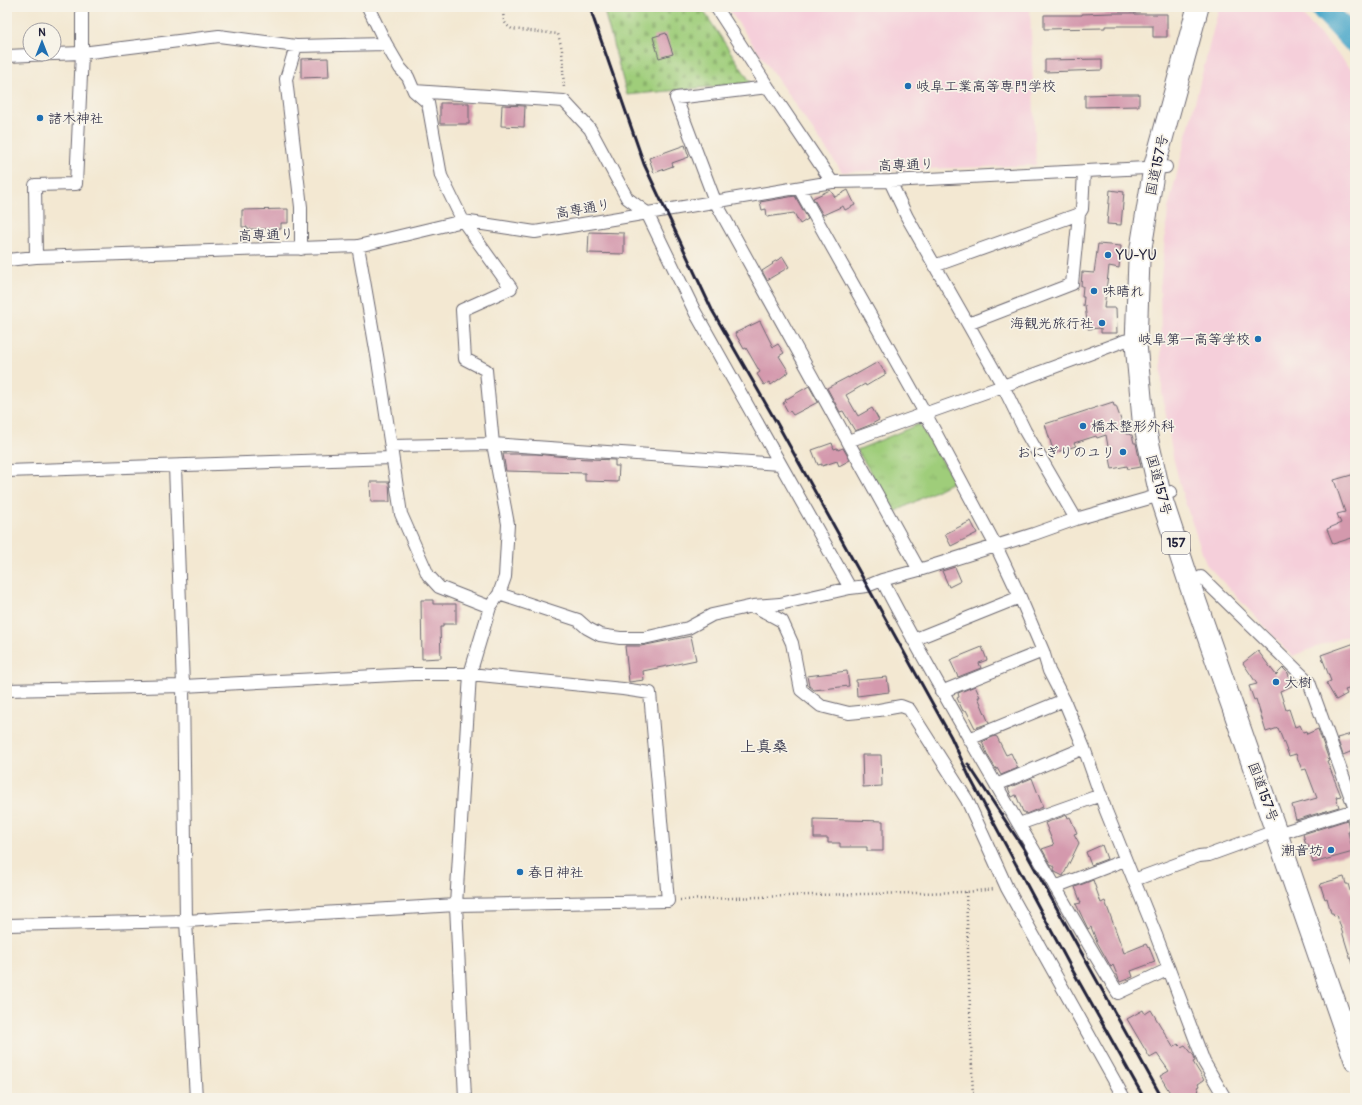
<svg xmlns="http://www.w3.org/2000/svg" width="1362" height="1105" viewBox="0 0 1362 1105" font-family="Pangolin,'Klee One',sans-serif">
<defs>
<pattern id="cemetery-stones" width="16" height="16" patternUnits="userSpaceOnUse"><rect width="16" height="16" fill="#9fcd7a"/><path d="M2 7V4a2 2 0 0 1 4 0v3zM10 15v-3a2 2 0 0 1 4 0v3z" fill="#89b06a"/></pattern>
<pattern id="park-tufts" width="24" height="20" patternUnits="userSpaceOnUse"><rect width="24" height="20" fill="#9fcd7a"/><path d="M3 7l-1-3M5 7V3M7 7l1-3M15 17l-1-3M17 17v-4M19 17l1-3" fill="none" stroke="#89b06a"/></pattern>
</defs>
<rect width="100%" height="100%" fill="#f7f3e8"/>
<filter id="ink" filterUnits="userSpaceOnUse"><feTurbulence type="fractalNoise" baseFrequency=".025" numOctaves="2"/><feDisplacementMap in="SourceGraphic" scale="8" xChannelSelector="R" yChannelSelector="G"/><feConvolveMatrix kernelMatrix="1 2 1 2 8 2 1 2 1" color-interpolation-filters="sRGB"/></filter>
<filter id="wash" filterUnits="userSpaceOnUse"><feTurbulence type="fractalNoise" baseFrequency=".012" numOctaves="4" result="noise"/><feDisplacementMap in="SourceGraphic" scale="16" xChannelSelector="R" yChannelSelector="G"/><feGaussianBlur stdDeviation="0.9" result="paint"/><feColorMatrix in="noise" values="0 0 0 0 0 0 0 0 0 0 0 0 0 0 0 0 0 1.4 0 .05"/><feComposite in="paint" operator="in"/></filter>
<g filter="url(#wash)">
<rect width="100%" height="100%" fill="#f3e8d2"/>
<path fill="#f5cfda" d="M727,7H1030L1036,165L842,172Z
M1219,7H1295L1355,73V633L1292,656L1206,564L1183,496L1173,457L1162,392L1160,287L1168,209Z"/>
<path fill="url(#cemetery-stones)" stroke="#60785a" d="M603,7H701L751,83L627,95Z"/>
<path fill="url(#park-tufts)" stroke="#60785a" d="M919,424L955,481L895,512L857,450Z"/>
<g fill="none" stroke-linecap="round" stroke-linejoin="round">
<path stroke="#4ca8ca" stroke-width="24" d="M1322,7L1355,42"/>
</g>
<g id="blocks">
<path fill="#d499ad" d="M1111,13H1135V14H1167V37H1153V26H1105V28L1044,29V15H1082V14Z
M666,33L673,54L659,58L653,37Z
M328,58L329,77L301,78V59Z
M1102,59V70L1045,72V60Z
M1121,94H1139V106L1085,107V95Z
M440,103H469V124H440Z
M502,105L525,106L524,127L501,126Z
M685,145L689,157L672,163L673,166L654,173L649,158Z
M830,190L835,197L848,190L855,205L845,210L843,206L823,215L813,198Z
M1110,190L1124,192L1121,225L1107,224Z
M795,196L808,219L800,224L794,213L767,217L766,209L762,210L760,202Z
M288,209V223H281V229H247V227H242V210Z
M589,232L624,233V254L588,253Z
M1098,244L1121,246L1119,268L1109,266L1104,308H1116L1117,333H1101V328L1088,329L1085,306H1083L1084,297H1082L1083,286H1081L1082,272L1094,273Z
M783,257L789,267L767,280L762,271L773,264L772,263Z
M760,321L773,347L778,344L784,353L779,356L789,372L771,385L769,382L764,385L757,374L760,372L746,348L744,349L735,333Z
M878,362L886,374L866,386L865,384L846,395L858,416L872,408L879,420L870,425L855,431L843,411L840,412L827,388L848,377V378L855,374V375Z
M809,386L818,402L793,415L790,411L788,412L783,403L786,401L785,400Z
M1113,402L1114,406H1116L1126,434H1129L1130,435H1132L1134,443H1136L1141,467L1128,469L1127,466L1112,469L1106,435L1097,438L1096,436L1074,443L1076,446L1054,453L1045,424Z
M832,443L834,449L837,448L838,450L843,448L850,460L839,466L837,461L822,466V464L818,465L812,450Z
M503,454H536L566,457V458L615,460V466H619L618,482L585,481V473L506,471Z
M1355,474V537L1333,544L1327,529L1341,523L1337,514L1345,512L1334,480Z
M370,482H389L390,502H371Z
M971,521L977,533L951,546L945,534Z
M955,567L961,581L949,587L942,571Z
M421,600H433V604H456V624H443V627H440L441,658L422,659Z
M691,636L696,660L643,671L644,680L629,682L625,646H641Z
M1355,643V687L1345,690L1347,694L1336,700L1326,683L1331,681L1321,655Z
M982,647L987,660L979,663L981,668L958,677L950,660Z
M1258,651L1276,675L1283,668L1288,673L1292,686L1280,691L1286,710L1289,709L1295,727L1300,725L1303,732L1306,731L1307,734L1318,729L1329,760L1327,761L1341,796L1336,797L1339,807L1296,820L1292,805L1317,798L1306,769L1302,770L1296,754L1289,756L1278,728L1266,732L1256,699L1254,700L1249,686L1257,684L1243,663Z
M847,671L849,686L814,690L809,686L807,676Z
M887,677L889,692L857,696L856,680Z
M975,686L980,697H978L989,723L975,728L966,710L963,711L957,698L959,697L958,693Z
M1355,733V750L1343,755L1337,738Z
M995,736L997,737L1006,755L1011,753L1018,768L1001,775L997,768L996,769L988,756L982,742Z
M862,755H881L882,786L863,787Z
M1032,778L1043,807L1026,814L1025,812H1023L1016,795L1012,797L1008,788Z
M1067,815L1068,818L1070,817L1077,833L1074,834L1079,843L1063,876L1055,872L1054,869L1055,867L1051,865L1042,849L1054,845L1045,823Z
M814,819L883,821V851H867V847H840V843H828V838H814Z
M1347,820L1350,832H1348L1353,852L1313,863L1308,844L1306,845L1303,834Z
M1102,845L1107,859L1091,865L1086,852Z
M1344,877L1346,884H1348L1351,894L1355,893V964H1352L1337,915L1334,916L1333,913H1331L1327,898L1325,899L1320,884Z
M1093,880L1101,903L1105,901L1124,953L1146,944L1148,948L1149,947L1155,962L1131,971L1133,977L1120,982L1113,965L1111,967L1097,942L1091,927L1088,929L1076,904L1081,903L1075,887Z
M1143,1010L1145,1014L1151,1010L1173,1047L1178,1044L1181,1047L1185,1045L1194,1056L1195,1061L1193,1062L1204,1080L1198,1084L1199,1086L1197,1087L1199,1090L1198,1091L1203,1098H1174L1169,1091L1160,1076L1169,1071L1157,1054L1150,1058L1127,1019Z"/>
</g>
</g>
<g filter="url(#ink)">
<use href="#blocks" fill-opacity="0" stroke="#6b6770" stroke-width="1"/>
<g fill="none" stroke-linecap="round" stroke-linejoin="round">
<g stroke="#6b6770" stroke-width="14">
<path id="street" d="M368,7L386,44L400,68L408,77L414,91L428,103L441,176L463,221L511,288L462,310L465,359L486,370L493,444L508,524L505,577L499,594L490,607L470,674L456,905L465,1098
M716,7L768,87L832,182
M296,46L286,79L301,207V249
M54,54L82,53L219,36L296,46L386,44
M7,56L52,54
M768,87L676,98L715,201L919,570
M414,91L564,101L590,129L627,198L647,213L695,312L850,588
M890,181L907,217L968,324L1003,386L1025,431L1076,519
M799,188L925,413L996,546L1020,597L1043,651L1049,671L1064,700L1084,748L1106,811L1156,935L1204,1062L1225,1098
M358,246L378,361L401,514L428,575L439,587L490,607
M36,257L35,185L76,184L82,53V7
M7,260L36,257L358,246L463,221L535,232L832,182L890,181L1166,167
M934,266L1079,214L1082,209L1084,172
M968,324L1072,284L1079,214
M848,441L1003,386L1124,341L1136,339
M391,446L493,444L780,464
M175,466L183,686L186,921L196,1098
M7,471L392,458
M1201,577L1309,682L1355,809
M882,580C924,663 972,742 1018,823C1052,880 1083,937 1118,993L1169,969
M499,594L578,620L587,628L600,635L620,638H644L688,628L712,615L753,606L780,604L850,588L867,586L882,580L919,570L1034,534L1076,519L1171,492
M754,606L782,621L792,643L801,690L821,706L849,713L879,710L901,706L909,709L967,800L1007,888L1124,1098
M913,640L1020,597
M7,690L183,686L414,674H470L623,689L650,693L668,901L456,905L186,921L7,925
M941,692L1043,651
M969,739L1064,700
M996,785L1084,748
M1019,824L1101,795
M1134,880L1199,856L1209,855L1267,834H1277L1345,813L1355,811
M1055,887L1125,860"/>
</g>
<g stroke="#6b6770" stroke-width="23">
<path id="highway" d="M1198,7L1154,168L1139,260L1136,344L1143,419L1160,494L1191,588L1277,834L1355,1060"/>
</g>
<path stroke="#6b6770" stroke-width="2.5" stroke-dasharray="1 3" stroke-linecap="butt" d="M504,7C503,17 502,23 512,29L558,34L562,49L564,89
M966,892L973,1098
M680,900L812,895L966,892L995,889"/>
<use href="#street" stroke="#fff" stroke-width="12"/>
<use href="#highway" stroke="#fff" stroke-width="21"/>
<path stroke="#22223b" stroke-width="3" d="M590,7L594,20L644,164L712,310L778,425L951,737L970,778L1069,964L1144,1098
M968,764L1024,849L1162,1098"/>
</g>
</g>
<g fill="#1f6fb2" stroke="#f7f3e8" stroke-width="1.5">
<circle cx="908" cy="86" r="4"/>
<circle cx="40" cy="118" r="4"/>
<circle cx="1108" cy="255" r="4"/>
<circle cx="1094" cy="291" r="4"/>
<circle cx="1102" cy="323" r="4"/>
<circle cx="1258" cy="339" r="4"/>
<circle cx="1083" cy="426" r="4"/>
<circle cx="1123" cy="452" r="4"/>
<circle cx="1276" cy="682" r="4"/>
<circle cx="1331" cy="850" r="4"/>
<circle cx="520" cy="872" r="4"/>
</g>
<g text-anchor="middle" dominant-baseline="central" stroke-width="3.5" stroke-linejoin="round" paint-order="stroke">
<rect fill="#f7f3e8" stroke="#62616f" stroke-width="1" x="1162" y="532" width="28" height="22" rx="3"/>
<g font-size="13" font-weight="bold" fill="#22223b">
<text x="1176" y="543">157</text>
</g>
<g font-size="14" fill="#22223b" stroke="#f7f3e8" text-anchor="start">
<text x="916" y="86">岐阜工業高等専門学校</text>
<text x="48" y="118">諸木神社</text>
<text x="1116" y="255">YU-YU</text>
<text x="1102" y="291">味晴れ</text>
<text x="1094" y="323" text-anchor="end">海観光旅行社</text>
<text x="1250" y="339" text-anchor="end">岐阜第一高等学校</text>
<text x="1091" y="426">橋本整形外科</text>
<text x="1115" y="452" text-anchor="end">おにぎりのユリ</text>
<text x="1284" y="682">大樹</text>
<text x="1323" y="850" text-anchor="end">潮音坊</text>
<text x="528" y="872">春日神社</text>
</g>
<g font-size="14" fill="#22223b" stroke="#f7f3e8">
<text transform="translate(906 165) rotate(-2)">高専通り</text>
<text transform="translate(1157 165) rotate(-78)">国道157号</text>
<text transform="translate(583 209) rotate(-10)">高専通り</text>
<text transform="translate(266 235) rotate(-2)">高専通り</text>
<text transform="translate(1159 485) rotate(75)">国道157号</text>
<text transform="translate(1263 792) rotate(70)">国道157号</text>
</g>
<g font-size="16" fill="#22223b" stroke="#f7f3e8">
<text x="764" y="747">上真桑</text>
</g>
</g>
<rect width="1362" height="1105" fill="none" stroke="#f7f3e8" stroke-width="24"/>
<g transform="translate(42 42)"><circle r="19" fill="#f7f3e8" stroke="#a29fa3"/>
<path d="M0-3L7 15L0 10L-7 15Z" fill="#1f6fb2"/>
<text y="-6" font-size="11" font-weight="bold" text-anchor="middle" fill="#22223b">N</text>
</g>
</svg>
